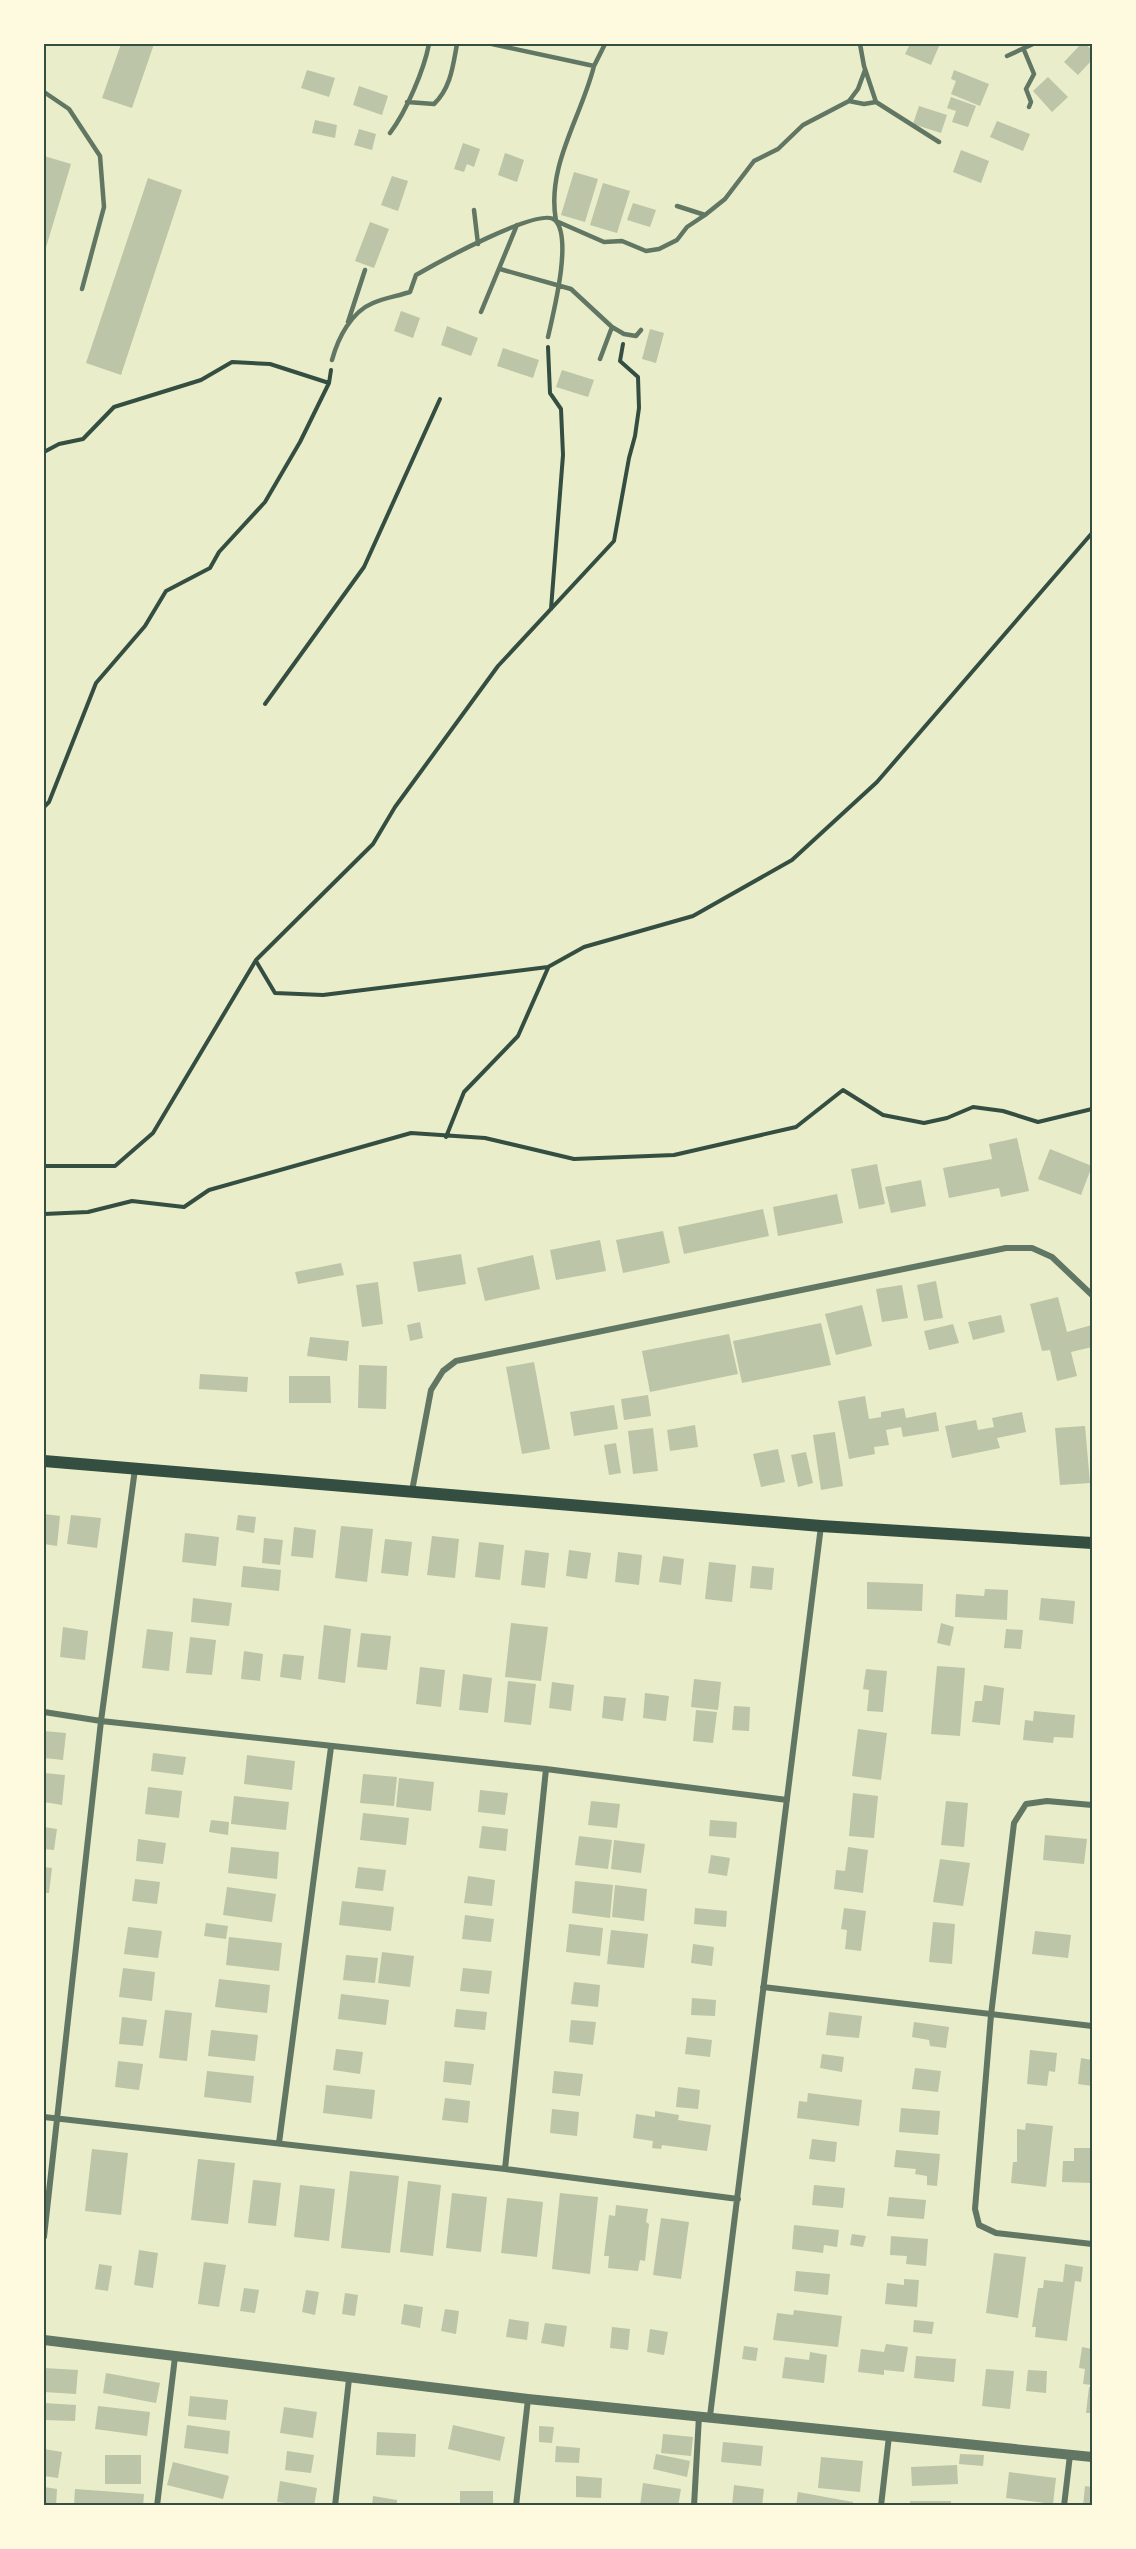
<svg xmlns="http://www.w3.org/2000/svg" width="1136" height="2549" viewBox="0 0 1136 2549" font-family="Signika,sans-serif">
<rect width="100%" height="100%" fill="#e9edc9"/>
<path fill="#bcc5a7" d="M121,44H154L132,108L102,98Z
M910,44L939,46L931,65L905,54Z
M1081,44H1085L1092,50V60L1078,75L1064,62Z
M307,70L335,78L329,97L301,88Z
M954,70L989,84L980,106L951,94L956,81L951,79Z
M1048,77L1068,97L1052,112L1033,91Z
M359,86L388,96L382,115L353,105Z
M951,97L976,106L968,127L952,122L956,111L947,108Z
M919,106L947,115L941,133L913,124Z
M315,120L337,125L335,138L312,133Z
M997,121L1030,134L1023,151L990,137Z
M359,129L376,134L372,150L354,145Z
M463,143L480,149L474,167L467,164L464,172L454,169Z
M961,150L989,161L981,183L953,172Z
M505,153L524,160L517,182L498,175Z
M44,156L71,164L44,254Z
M574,172L598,179L585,222L561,215Z
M392,176L408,181L398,211L381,205Z
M148,178L182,190L121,375L86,363Z
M603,183L630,191L617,233L590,225Z
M633,203L656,210L650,227L627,220Z
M370,222L389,229L374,268L355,261Z
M401,311L420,318L413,338L394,331Z
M447,326L478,338L471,356L441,345Z
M650,329L664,333L656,363L642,359Z
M503,348L539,360L533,378L497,366Z
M562,370L594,380L588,397L556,387Z
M1017,1138L1029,1191L1001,1197L999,1188L949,1198L943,1168L992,1159L989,1144Z
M1050,1149L1092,1166L1081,1195L1038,1179Z
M877,1164L885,1204L859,1209L851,1169Z
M921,1180L926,1206L891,1213L885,1187Z
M837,1194L843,1223L778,1236L773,1207Z
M763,1209L769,1236L684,1254L678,1227Z
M663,1231L670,1263L623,1273L616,1240Z
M600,1240L606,1271L556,1280L550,1250Z
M461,1254L466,1284L418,1292L413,1262Z
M533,1255L540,1289L485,1301L477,1268Z
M341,1263L344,1275L298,1284L295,1272Z
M936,1281L943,1318L924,1321L917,1285Z
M378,1282L383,1324L362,1327L356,1285Z
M902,1285L908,1318L882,1322L876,1289Z
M1058,1297L1067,1332L1092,1325V1347L1071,1352L1077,1376L1057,1381L1050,1350L1042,1351L1030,1304Z
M862,1305L872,1346L836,1355L825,1314Z
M1001,1315L1005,1332L973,1340L968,1322Z
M420,1322L423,1338L410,1341L407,1325Z
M821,1323L831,1365L742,1383L733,1341Z
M953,1324L959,1343L929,1350L924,1331Z
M729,1334L738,1374L650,1392L642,1351Z
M310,1337L349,1341L347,1361L307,1356Z
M534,1362L550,1449L522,1454L506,1367Z
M359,1365L387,1366L386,1409L358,1408Z
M200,1374L248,1377L247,1392L199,1389Z
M289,1376H330L331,1403H289Z
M648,1395L651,1416L624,1420L621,1399Z
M865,1396L869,1419L881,1417V1412L904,1408L906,1418L936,1412L939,1431L903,1437L901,1427L886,1430L889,1445L874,1447L875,1454L849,1459L838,1401Z
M614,1405L618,1429L574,1436L570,1412Z
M1022,1412L1026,1432L997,1438L1000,1448L952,1458L945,1426L976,1420L978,1430L994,1427L992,1418Z
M695,1425L698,1447L670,1451L667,1430Z
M1085,1426L1090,1483L1060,1485L1055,1428Z
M653,1428L658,1471L633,1474L628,1431Z
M835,1432L843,1486L821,1490L813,1435Z
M616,1443L621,1473L609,1475L604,1445Z
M778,1449L785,1482L761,1487L753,1454Z
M806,1452L813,1483L798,1487L791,1455Z
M44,1514L60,1516L57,1546L44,1544Z
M71,1515L101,1518L97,1548L67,1544Z
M238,1515L256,1517L254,1533L236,1530Z
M341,1526L373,1529L367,1582L335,1578Z
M294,1527L316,1530L313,1558L291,1556Z
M185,1533L219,1537L216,1566L182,1562Z
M432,1536L459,1539L455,1578L427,1575Z
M264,1538L283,1540L280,1565L262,1563Z
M385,1539L412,1542L408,1576L381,1573Z
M479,1542L504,1545L500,1580L475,1577Z
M525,1550L549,1553L545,1588L521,1585Z
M569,1550L591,1553L587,1579L566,1576Z
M618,1552L642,1555L639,1585L615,1582Z
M663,1556L684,1559L681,1585L659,1582Z
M709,1562L736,1565L732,1602L705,1599Z
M243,1566L281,1570L279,1591L241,1587Z
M752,1566L774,1568L772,1590L750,1588Z
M867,1582L923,1584L922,1611L867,1609Z
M985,1589L1008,1590L1007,1620L955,1617L956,1594L984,1596Z
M193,1598L232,1603L229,1626L191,1622Z
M1041,1598L1075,1601L1073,1624L1039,1620Z
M511,1623L548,1627L541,1681L505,1677Z
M941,1623L954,1627L950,1646L937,1643Z
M324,1625L351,1629L345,1683L318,1679Z
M63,1627L88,1631L85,1660L60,1657Z
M147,1629L173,1632L169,1671L142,1668Z
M1006,1629L1023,1630L1021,1649L1004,1648Z
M361,1633L391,1636L387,1670L357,1667Z
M190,1637L216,1640L212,1675L186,1673Z
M244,1651L263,1654L260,1681L241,1679Z
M283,1654L304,1656L301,1680L280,1677Z
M937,1666L965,1668L960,1736L931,1734Z
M420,1667L445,1670L441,1707L416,1704Z
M866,1669L887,1671L883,1712L867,1711L869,1690L863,1689Z
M463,1674L492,1678L488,1713L459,1710Z
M694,1679L721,1682L718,1710L691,1707Z
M508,1681L536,1684L531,1725L504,1722Z
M552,1682L574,1685L571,1711L549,1708Z
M984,1685L1004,1688L1000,1725L972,1722L975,1701H982Z
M645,1693L669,1696L666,1721L643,1718Z
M604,1696L626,1698L623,1721L602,1718Z
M734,1706L750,1707L749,1731L732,1730Z
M696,1710L717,1712L713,1743L693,1741Z
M1034,1711L1075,1715L1073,1738L1054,1737L1053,1743L1023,1740L1025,1720L1033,1721Z
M858,1729L887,1733L881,1780L852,1776Z
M44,1731L66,1733L63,1760L44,1758Z
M153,1753L186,1757L183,1775L151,1771Z
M247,1755L295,1761L292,1790L244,1784Z
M44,1773L65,1775L62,1805L44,1802Z
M363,1774L397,1777L394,1806L360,1803Z
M399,1778L434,1782L431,1811L396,1807Z
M148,1787L182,1791L179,1818L145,1814Z
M480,1790L508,1793L505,1815L478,1812Z
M853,1793L878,1796L874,1838L849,1836Z
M234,1796L289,1802L286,1830L231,1824Z
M591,1801L620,1804L617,1828L588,1825Z
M946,1801L968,1803L964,1847L941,1845Z
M363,1813L409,1818L406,1845L360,1840Z
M211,1820L229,1822L228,1835L209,1832Z
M710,1820L737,1822L736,1838L709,1836Z
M482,1826L508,1829L506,1851L479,1848Z
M44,1827L57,1829L54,1850L44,1849Z
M1045,1835L1087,1839L1084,1864L1043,1860Z
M579,1836L612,1840L608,1869L575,1865Z
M138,1839L166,1843L163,1864L136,1861Z
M614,1840L645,1844L641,1873L611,1869Z
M231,1847L279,1852L277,1879L228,1873Z
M848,1847L868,1850L863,1893L834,1889L836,1870L845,1871Z
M711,1855L730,1858L727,1876L708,1873Z
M940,1859L970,1863L963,1906L933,1902Z
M44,1867L52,1868L49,1893H44Z
M358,1867L386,1870L383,1891L355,1888Z
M468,1876L495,1880L492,1906L464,1903Z
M135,1879L160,1882L157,1904L132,1901Z
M575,1881L613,1885L610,1918L572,1913Z
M615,1885L647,1889L644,1921L612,1917Z
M227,1887L276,1894L272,1922L223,1915Z
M342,1901L394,1907L391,1931L339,1925Z
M695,1908L727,1911L726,1927L694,1924Z
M844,1908L866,1911L861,1951L845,1949L847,1930L841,1929Z
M465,1915L494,1919L491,1942L462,1939Z
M933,1922L955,1924L952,1964L929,1962Z
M206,1923L228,1926L226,1939L204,1936Z
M569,1924L603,1928L600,1956L566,1952Z
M128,1927L162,1931L158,1958L124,1954Z
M611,1930L648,1934L644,1968L607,1964Z
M1035,1931L1071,1935L1068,1958L1032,1954Z
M229,1937L282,1943L279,1971L226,1965Z
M693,1944L714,1947L712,1966L691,1963Z
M382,1952L414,1956L410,1987L378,1983Z
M346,1955L378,1958L375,1983L343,1980Z
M123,1968L155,1972L152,2001L119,1997Z
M463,1968L492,1971L489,1994L460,1991Z
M219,1979L270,1985L267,2013L215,2007Z
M574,1982L600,1985L598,2007L571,2004Z
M341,1994L389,2000L386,2025L338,2019Z
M692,1998L716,2000L715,2016L691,2015Z
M456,2009L487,2012L485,2030L454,2027Z
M165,2010L192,2013L187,2061L159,2058Z
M829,2012L862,2016L859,2038L826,2035Z
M122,2017L147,2020L143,2046L119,2044Z
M571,2020L596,2022L593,2045L569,2042Z
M914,2022L949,2027L946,2048L930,2046L929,2040L912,2037Z
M211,2030L258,2035L255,2061L208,2056Z
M687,2037L712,2040L710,2057L685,2054Z
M336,2049L363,2052L360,2074L333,2070Z
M1030,2050L1057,2053L1055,2072L1049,2071L1047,2086L1027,2084Z
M822,2054L844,2057L842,2072L820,2068Z
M1081,2058L1092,2060V2086L1078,2084Z
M118,2061L143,2064L139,2090L115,2087Z
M445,2061L474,2064L471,2085L443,2082Z
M915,2068L941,2071L938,2092L912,2089Z
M207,2071L254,2076L251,2103L204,2097Z
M554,2071L583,2074L580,2096L552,2093Z
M326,2085L375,2090L372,2119L323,2113Z
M678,2087L700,2090L698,2109L676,2107Z
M808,2093L862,2100L859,2126L797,2118L799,2101L807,2102Z
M445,2098L470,2101L468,2123L442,2120Z
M901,2108L940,2111L938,2135L899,2132Z
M552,2109L579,2112L577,2136L550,2133Z
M655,2111L679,2115L678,2120L711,2125L707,2151L662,2145L661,2149L652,2148L653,2141L633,2138L636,2114L655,2117Z
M1026,2123L1053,2126L1046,2187L1011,2183L1013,2162H1017V2129L1025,2130Z
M812,2139L837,2142L835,2162L809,2159Z
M1074,2148H1092V2183L1062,2182L1063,2161H1074Z
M92,2149L128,2153L121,2215L85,2211Z
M896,2150L940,2154L937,2186L927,2185V2176L915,2174L916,2169L894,2167Z
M198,2159L235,2163L228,2224L191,2220Z
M350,2171L399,2176L390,2253L341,2248Z
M253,2180L281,2183L276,2226L248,2223Z
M408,2181L441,2185L433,2256L400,2252Z
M300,2185L335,2189L329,2241L294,2237Z
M814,2185L845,2188L843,2208L812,2205Z
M452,2193L487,2197L481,2252L446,2248Z
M560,2193L598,2197L590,2274L552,2269Z
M889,2197L926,2200L924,2219L887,2216Z
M507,2198L543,2202L537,2257L501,2253Z
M616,2205L648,2209L646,2222L649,2224L645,2261L640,2260L638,2271L608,2268L609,2256H604L609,2215L615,2216Z
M661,2218L689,2222L681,2279L653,2275Z
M794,2225L839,2230L837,2247L824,2245L823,2253L792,2249Z
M852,2234L866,2236L863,2247L850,2245Z
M891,2236L928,2239L926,2266L906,2264L907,2256L890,2255Z
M139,2250L158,2253L153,2288L134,2285Z
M994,2253L1026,2257L1018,2318L986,2313Z
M204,2262L226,2265L219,2307L198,2304Z
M99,2264L112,2266L108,2291L95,2289Z
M1065,2264L1083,2267L1081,2282L1075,2281L1067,2341L1035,2337L1036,2327H1032L1038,2288H1043L1044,2280L1063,2282Z
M796,2271L830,2274L828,2295L794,2291Z
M904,2279L919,2280L917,2307L885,2304L887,2283L904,2285Z
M244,2288L259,2290L255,2313L240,2311Z
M306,2290L319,2292L315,2315L302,2312Z
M345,2293L358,2295L355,2316L342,2314Z
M404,2304L423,2307L420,2328L401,2324Z
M445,2309L459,2311L456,2334L441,2331Z
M794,2310L842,2316L838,2347L773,2340L777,2313L793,2315Z
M509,2319L529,2322L527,2340L506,2337Z
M914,2320L934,2322L932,2334L913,2332Z
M545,2323L567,2326L564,2347L541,2343Z
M612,2327L630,2329L628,2350L610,2348Z
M650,2329L668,2332L664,2355L647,2352Z
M886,2344L908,2347L904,2372L884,2370V2375L858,2372L861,2349L884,2352Z
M744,2346L758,2348L756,2361L742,2359Z
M1082,2347L1092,2349V2385L1083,2384L1085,2369L1079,2368Z
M810,2352L827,2355L824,2383L782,2378L785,2357L809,2360Z
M916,2356L956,2359L954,2382L914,2378Z
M44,2368L78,2370L76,2394L44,2392Z
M986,2369L1014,2371L1010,2409L982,2406Z
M1028,2370L1047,2371L1046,2393L1026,2391Z
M106,2373L160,2383L156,2403L103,2393Z
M1089,2387L1092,2388V2413H1086Z
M190,2396L228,2400L226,2420L188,2416Z
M44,2403L76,2405L75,2421L44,2420Z
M98,2406L150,2412L147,2436L95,2429Z
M284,2407L317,2412L313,2438L280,2433Z
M187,2425L230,2431L228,2454L184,2448Z
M453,2425L505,2437L500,2461L448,2449Z
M539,2426L554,2427L552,2443L539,2442Z
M377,2432L416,2434L415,2457L376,2455Z
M663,2434L693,2437L691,2456L661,2453Z
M723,2442L763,2446L761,2466L721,2462Z
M556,2446L580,2448L579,2463L555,2462Z
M44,2449L62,2452L58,2478L44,2476Z
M287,2451L314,2455L311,2473L285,2470Z
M656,2454L690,2461L687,2477L653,2469Z
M960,2454L984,2455L983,2466L959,2464Z
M105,2455H141V2484H105Z
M821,2457L863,2461L860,2492L818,2488Z
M173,2462L229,2476L223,2499L167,2485Z
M957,2465L958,2484L912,2486L911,2467Z
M1009,2472L1056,2478L1053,2504L1006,2498Z
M576,2476L602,2478L601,2498L576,2497Z
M280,2481L317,2488L314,2506L277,2502Z
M643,2483L681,2489L678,2506H640Z
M734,2485L764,2489L762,2506H732Z
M1085,2486L1092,2487V2506H1083Z
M44,2487L57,2489L56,2506H44Z
M75,2489L144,2494L143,2506H74Z
M460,2491H493V2506H460Z
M798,2492L853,2502L852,2506H796Z
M373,2496L397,2500V2506H372Z
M910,2501H951V2506H910Z"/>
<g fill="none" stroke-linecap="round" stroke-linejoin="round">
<path stroke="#344e41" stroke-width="4" d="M548,347L550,393L561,409L563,455L551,609
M44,452L59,444L83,439L114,407L201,380L232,362L270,364L329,383
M265,704L364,567L440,399
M44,807L49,802L96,683L145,626L166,591L210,568L219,552L265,502L300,442L329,383L331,370
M256,961L275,993L323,995L548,967L584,947L693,916L792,860L877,782L1092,533
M446,1137L464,1092L518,1036L548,968
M44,1166H115L153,1133L256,960L373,844L395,807L498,666L614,541L629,458L635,436L639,408L638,377L620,361L623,344
M44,1214L88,1212L132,1201L184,1207L209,1190L411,1133L485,1138L574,1159L674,1155L796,1127L843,1090L883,1115L924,1123L947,1118L973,1107L1003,1111L1038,1122L1092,1109"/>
<path stroke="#617663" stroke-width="4.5" d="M492,44L594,66L605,44
M860,44L864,66L876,102L939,142
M1024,50L1034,74L1026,89L1031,102L1029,107
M1007,56L1033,44
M594,66C581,118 546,166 556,221L604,242L622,241L646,251L659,249L677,240L687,227L705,215
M44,92L69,109L100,156L104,207L82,289
M849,101L864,104L876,102
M407,102L434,104C451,88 453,65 457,44
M390,133C406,112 424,70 429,44
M677,206L705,215L725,199L754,161L778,149L803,125L849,101L858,89L865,70
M474,210L478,244
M500,269L571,289L612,327L624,334L636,336L641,330
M481,312L517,225
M348,322L365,270
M600,359L612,327
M332,360C338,338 351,312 373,303C384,298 398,296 410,292L416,275C435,264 540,206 555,220C573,238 553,314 548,337"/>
<path stroke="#617663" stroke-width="6" d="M412,1491L431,1390L443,1371L456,1361L1006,1248H1032L1052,1257L1092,1295
M44,1712L101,1721L546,1769L787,1800
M1092,1805L1047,1801L1026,1804L1014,1823L991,2015L975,2209L979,2225L996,2233L1092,2244
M763,1987L1092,2026
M44,2117L505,2169L738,2199
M279,2143L331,1747
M505,2169L546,1769
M44,2237L101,1721L135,1469
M710,2416L821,1526
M157,2506L175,2357
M335,2506L349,2379
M516,2506L528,2399
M694,2506L699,2416
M881,2506L889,2436
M1064,2506L1070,2455"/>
<path stroke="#617663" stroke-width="10" d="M44,2340L528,2399L1092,2457"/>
<path stroke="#344e41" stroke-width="12" d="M44,1461L821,1526L1092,1543"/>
</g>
<rect width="1136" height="2549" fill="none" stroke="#fefae0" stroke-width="90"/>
<rect x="45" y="45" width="1046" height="2459" fill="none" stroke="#344e41" stroke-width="2"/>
</svg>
